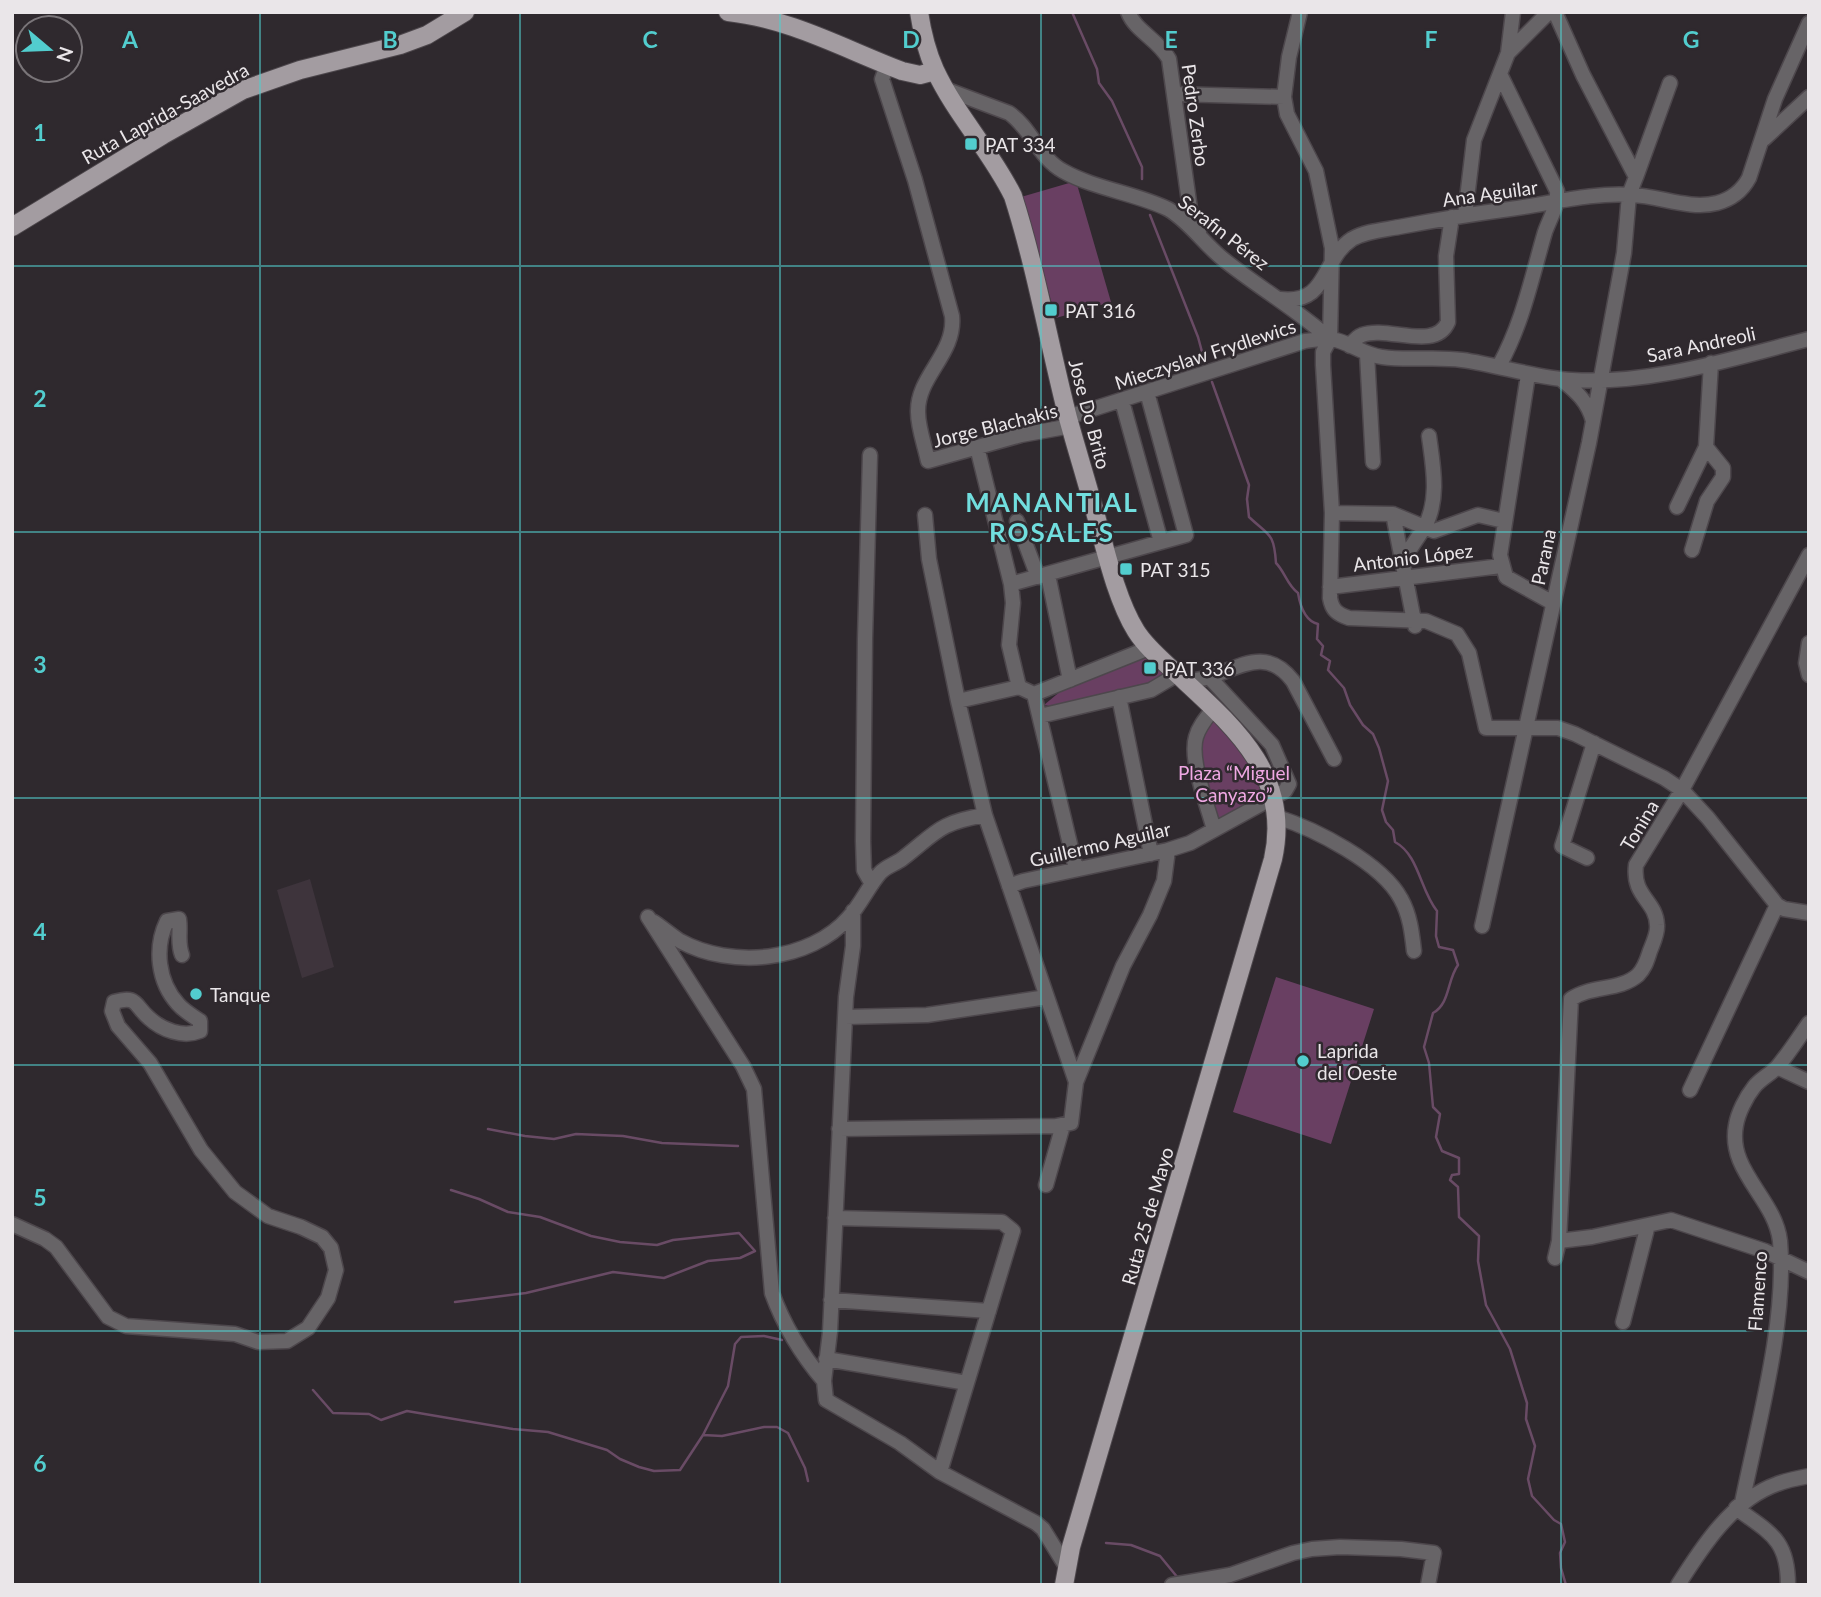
<svg xmlns="http://www.w3.org/2000/svg" width="1821" height="1597" viewBox="0 0 1821 1597" font-family="Lato,sans-serif">
<rect width="100%" height="100%" fill="#2f292e"/>
<path fill="#3e343c" d="M310,879L334,967L302,978L277,890Z"/>
<path fill="#693f62" d="M1076,181L1111,302L1056,318L1021,197Z
M1145,652L1171,673L1149,686L1054,707L1044,705L1068,685Z
M1212,716L1244,748L1269,796L1219,828L1199,752L1203,733Z
M1276,977L1374,1009L1331,1144L1233,1112Z"/>
<g fill="none" stroke-linecap="round" stroke-linejoin="round">
<path stroke="#694b65" stroke-width="2.5" d="M1072,12L1097,69L1099,83L1112,101L1142,167V179
M1150,215L1198,337L1205,363
M1212,382L1249,485L1247,499L1249,517C1269,536 1274,532 1276,563C1285,572 1287,585 1298,593C1300,605 1305,621 1318,624L1317,639L1323,646L1321,655L1330,661L1328,670L1344,688L1350,705L1363,725L1373,734L1379,748L1388,781L1382,810L1386,822L1393,830L1395,842C1419,855 1420,890 1437,911L1436,936L1439,947L1453,950L1458,965C1447,980 1450,1004 1433,1013L1424,1047L1429,1063L1433,1107L1440,1114L1436,1137L1442,1151L1459,1158V1174L1452,1175L1450,1180L1458,1187L1459,1217L1479,1236L1478,1261L1486,1305L1510,1349L1527,1403L1526,1419L1535,1446L1528,1479L1532,1496L1554,1520L1561,1524L1565,1542L1560,1553L1561,1568L1566,1585
M488,1129L525,1136L554,1139L576,1134L599,1135L623,1136L662,1143L738,1146
M451,1190L479,1199L508,1212L540,1217L591,1236L620,1242L657,1245L673,1240L739,1233L755,1251L740,1258L708,1261L664,1278L613,1272L526,1293L455,1302
M313,1390L333,1413L369,1414L381,1420L407,1411L513,1429L548,1432L607,1450L620,1459L639,1467L654,1471L680,1470L703,1435L722,1436L764,1427H777L788,1433L805,1468L808,1481
M703,1435L728,1386L735,1344L741,1337L764,1336L782,1340
M1106,1543L1131,1545L1160,1556L1178,1578"/>
<g stroke="#4d474c" stroke-width="17">
<path id="minor" d="M1128,12C1136,32 1158,39 1169,59L1191,216L1199,232
M1300,12L1289,57L1284,97L1287,114L1316,171L1332,248L1330,339L1323,352V365L1332,513L1330,598C1332,610 1337,614 1349,618L1426,621L1457,634L1469,653L1486,728H1558L1575,734L1664,778L1682,790L1708,818L1777,905L1784,909L1809,913
M1509,52L1549,12
M887,65L882,79L915,180L952,316C956,354 917,376 918,412C918,428 925,446 928,461L1021,435L1071,426
M945,89L1009,113C1031,128 1039,158 1063,171C1095,189 1135,193 1168,209C1189,221 1204,244 1223,259C1258,287 1296,309 1330,339
M1174,94L1284,97
M1764,139L1809,97
M1636,177L1670,83
M1465,215L1474,140L1508,53L1513,12
M1280,299C1329,305 1321,259 1352,239C1366,231 1383,230 1399,227C1436,220 1472,214 1510,209C1549,204 1592,192 1632,195C1660,196 1689,210 1717,203C1732,199 1742,191 1749,178L1775,99L1809,23
M1350,346C1353,342 1356,337 1362,335C1387,325 1435,352 1448,322L1446,256L1452,217
M1367,354L1373,462
M1499,366C1523,322 1531,280 1545,232C1550,218 1558,206 1557,191L1501,76
M1528,375L1500,555L1506,577L1553,603
M1562,380C1577,392 1588,402 1593,421
M1122,401L1161,542
M1068,417L1305,341C1314,340 1324,338 1332,339C1349,342 1364,355 1382,357C1409,361 1436,356 1462,360C1499,365 1535,378 1572,380C1652,385 1733,358 1809,339
M977,447L1011,584L1013,603L1009,645L1019,687L1034,694L1076,869
M870,455L865,639L863,841L864,870L872,884
M1677,507L1706,447L1711,363
M1332,513L1393,514L1434,531L1478,515L1504,521
M1393,514L1415,626
M925,515L929,559L958,701L985,815L1076,1082
M1017,521L1038,577
M1692,550L1707,501L1723,477V468L1706,447
M1402,561C1409,550 1417,539 1424,528C1440,500 1433,466 1429,436
M1048,575L1070,680
M1011,584L1186,535L1147,392
M1330,587L1501,566
M1809,643L1806,663L1809,675
M1185,682C1194,680 1205,679 1213,676C1243,665 1268,648 1293,681L1334,759
M1034,694L1149,648
M1119,697L1151,854
M958,701L1019,687
M1214,708C1207,717 1199,726 1196,737C1189,760 1208,806 1214,830
M1040,716L1151,690L1178,674
M1277,817C1315,829 1382,863 1401,899C1410,915 1412,933 1414,951
M1587,858L1562,846L1594,743
M1009,886L1023,881L1168,850L1190,843L1285,791L1289,784L1272,745L1210,678
M853,911V946L846,997L830,1332L824,1381L826,1400L900,1443L940,1472L1036,1523L1043,1529L1067,1568
M648,917L743,1066L754,1089L772,1293C784,1326 801,1354 824,1381
M654,922C663,928 671,935 680,941C731,969 810,962 849,917C861,904 868,887 880,873C885,867 895,864 902,859C937,832 938,823 985,815
M1482,926L1589,443L1624,253L1629,195L1636,177L1583,75L1555,12
M845,1017L927,1015L1047,997
M1777,1067L1809,1082
M1690,1090L1777,905
M839,1129L1056,1126L1071,1123L1076,1082L1123,966L1150,915L1164,881L1168,850
M1046,1185L1063,1125
M835,1218L1002,1222L1013,1231L940,1472
M12,1224L45,1239L56,1247L108,1317L126,1326L235,1334L258,1342L287,1341L308,1328L328,1298L336,1270L331,1248L322,1237L301,1227L268,1216L235,1192L201,1150L150,1063L118,1026L112,1011L114,1002C138,995 134,1005 149,1018C162,1030 183,1038 200,1031V1021C193,1016 184,1011 178,1004C158,982 154,948 167,921L179,919C181,932 177,942 182,955
M1559,1241L1592,1237L1671,1220L1765,1251L1809,1272
M1555,1258L1559,1241L1571,999C1591,985 1620,991 1638,975C1645,968 1647,960 1650,951C1653,943 1658,933 1657,925C1656,900 1632,897 1636,865L1682,790L1809,555
M831,1300L989,1311
M1623,1322L1648,1225
M826,1359L967,1383
M1736,1508L1742,1503C1758,1424 1787,1321 1780,1241C1775,1198 1727,1171 1736,1125C1738,1113 1746,1097 1754,1087C1760,1079 1771,1074 1778,1066C1789,1053 1799,1037 1809,1023
M1736,1508C1770,1533 1788,1539 1788,1585
M1172,1585L1230,1575L1293,1553L1312,1549L1340,1547L1401,1549L1434,1553L1428,1585
M1678,1585C1702,1547 1732,1500 1777,1484C1787,1480 1798,1478 1809,1476"/>
</g>
<g stroke="#4d474c" stroke-width="20">
<path id="major" d="M728,12C791,19 844,49 902,71L920,75L935,71
M919,12C922,32 927,52 935,70C956,115 991,151 1013,196C1036,268 1049,344 1068,418C1076,447 1085,476 1093,505C1104,543 1115,597 1136,631C1146,647 1162,660 1176,673C1232,725 1292,774 1273,859L1071,1547L1064,1585
M12,227L163,135L243,90L300,70L400,45L427,35L465,12"/>
</g>
<use href="#minor" stroke="#676467" stroke-width="14"/>
<use href="#major" stroke="#a39ca1" stroke-width="18"/>
</g>
<path fill="none" stroke="#52cdce" stroke-width="2" stroke-opacity="0.55" d="M260,12V1585M520,12V1585M780,12V1585M1041,12V1585M1301,12V1585M1561,12V1585M12,266H1809M12,532H1809M12,798H1809M12,1065H1809M12,1331H1809"/>
<g fill="#52cdce" stroke="#2f292e" stroke-width="2.5">
<rect x="964" y="137" width="14" height="14" rx="3.5"/>
<rect x="1044" y="303" width="14" height="14" rx="3.5"/>
<rect x="1119" y="562" width="14" height="14" rx="3.5"/>
<rect x="1143" y="661" width="14" height="14" rx="3.5"/>
<circle cx="196" cy="994" r="7"/>
<circle cx="1303" cy="1061" r="7"/>
</g>
<g text-anchor="middle" dominant-baseline="central" stroke-width="5" stroke-linejoin="round" paint-order="stroke">
<g font-size="19" fill="#eae6e9" stroke="#2f292e">
<text transform="translate(165 113) rotate(-29)">Ruta Laprida-Saavedra</text>
<text transform="translate(1196 115) rotate(82)">Pedro Zerbo</text>
<text transform="translate(1490 193) rotate(-8)">Ana Aguilar</text>
<text transform="translate(1224 232) rotate(38)">Serafin Pérez</text>
<text transform="translate(1701 344) rotate(-12)">Sara Andreoli</text>
<text transform="translate(1205 354) rotate(-18)">Mieczyslaw Frydlewics</text>
<text transform="translate(1090 414) rotate(75)">Jose Do Brito</text>
<text transform="translate(995 425) rotate(-14)">Jorge Blachakis</text>
<text transform="translate(1413 557) rotate(-7)">Antonio López</text>
<text transform="translate(1543 557) rotate(-78)">Parana</text>
<text transform="translate(1639 825) rotate(-59)">Tonina</text>
<text transform="translate(1100 844) rotate(-13)">Guillermo Aguilar</text>
<text transform="translate(1147 1216) rotate(-74)">Ruta 25 de Mayo</text>
<text transform="translate(1757 1291) rotate(-86)">Flamenco</text>
</g>
<g font-size="19" fill="#eae6e9" stroke="#2f292e" text-anchor="start">
<text x="985" y="144">PAT 334</text>
<text x="1065" y="310">PAT 316</text>
<text x="1140" y="569">PAT 315</text>
<text x="1164" y="668">PAT 336</text>
<text x="210" y="994">Tanque</text>
<text x="1317" y="1050">Laprida<tspan x="1317" dy="22">del Oeste</tspan></text>
</g>
<g font-size="19" fill="#efa8e3" stroke="#2f292e">
<text x="1234" y="772">Plaza “Miguel<tspan x="1234" dy="22">Canyazo”</tspan></text>
</g>
<g font-size="26" font-weight="bold" letter-spacing="2" fill="#71dede" stroke="#2f292e">
<text x="1052" y="502">MANANTIAL<tspan x="1052" dy="30">ROSALES</tspan></text>
</g>
</g>
<g font-size="23" text-anchor="middle" font-weight="bold" fill="#52cdce" stroke="#2f292e" stroke-width="5" stroke-linejoin="round" paint-order="stroke">
<text x="130" y="48">A</text>
<text x="390" y="48">B</text>
<text x="650" y="48">C</text>
<text x="911" y="48">D</text>
<text x="1171" y="48">E</text>
<text x="1431" y="48">F</text>
<text x="1691" y="48">G</text>
<text x="40" y="141">1</text>
<text x="40" y="407">2</text>
<text x="40" y="673">3</text>
<text x="40" y="940">4</text>
<text x="40" y="1206">5</text>
<text x="40" y="1472">6</text>
</g>
<rect width="1821" height="1597" fill="none" stroke="#eae6e9" stroke-width="28"/>
<g transform="translate(49 49) rotate(109)"><circle r="33" fill="#2f292e" stroke="#7a7579" stroke-width="2"/>
<path d="M0-5L12 26L0 18L-12 26Z" fill="#52cdce"/>
<text y="-10" font-size="19" font-weight="bold" text-anchor="middle" fill="#eae6e9">N</text>
</g>
</svg>
